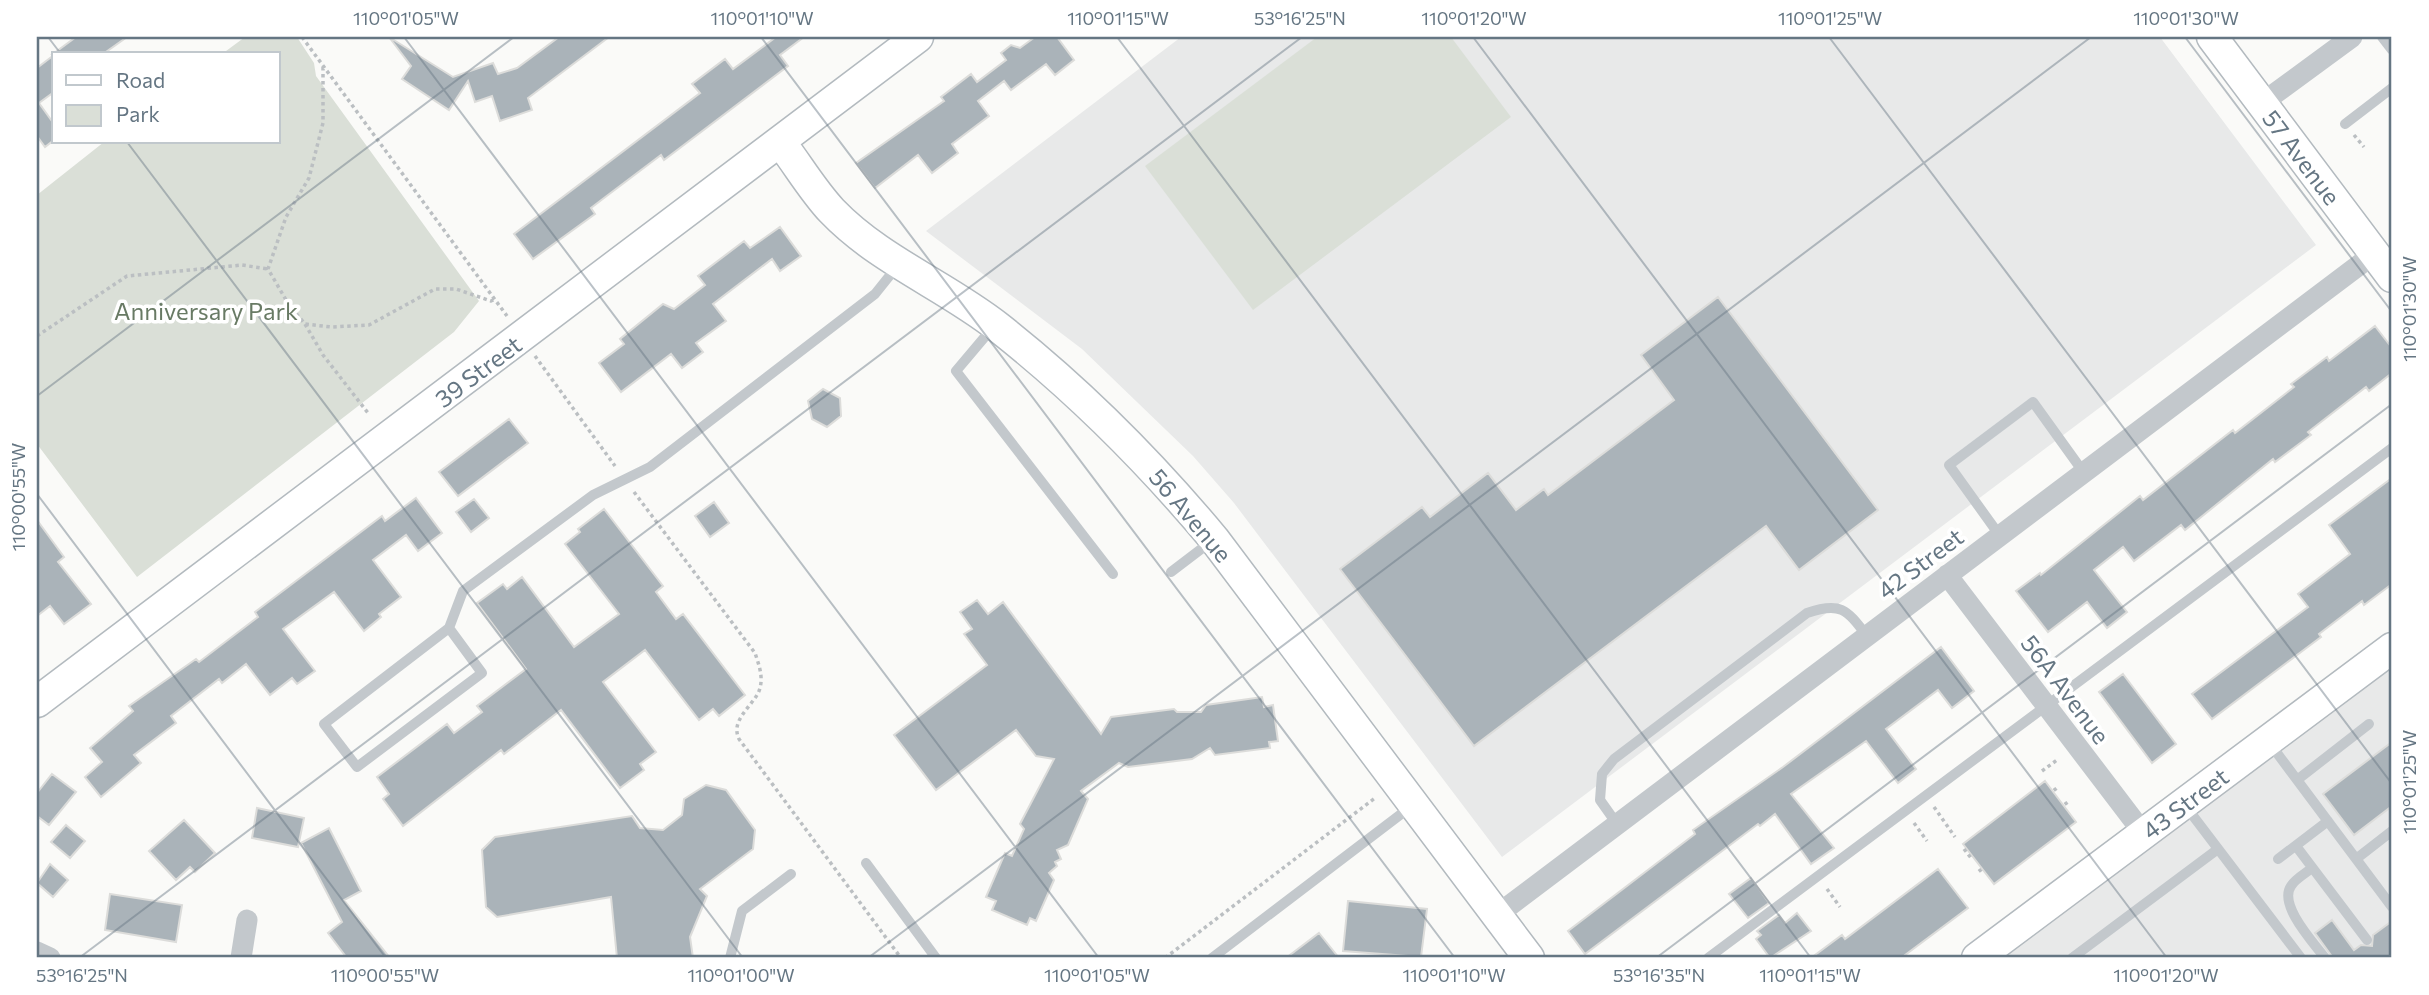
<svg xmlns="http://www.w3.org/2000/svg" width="2429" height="995" viewBox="0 0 2429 995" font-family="Commissioner,sans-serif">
<rect width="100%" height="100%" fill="#fafaf8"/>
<path fill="#e8e9e9" d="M1181,37H2160L2316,245L1502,857L1234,503L1193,456L1082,349L926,231Z
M2392,662V958H1999Z"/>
<path fill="#dadfd7" d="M245,37H297L314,63L316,76L479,301L454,332L137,577L37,444V195L104,142H278V54H222Z
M1317,37H1451L1511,117L1253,310L1145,166Z"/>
<path fill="#aab3b9" stroke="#dcdcda" stroke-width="2" d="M76,37H127L103,54H53Z
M389,37L453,77L493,63L498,74L517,68L559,37H609L528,98L532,110L500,121L492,96L475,102L468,81L449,110L402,79L411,66Z
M776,37H804L780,55L788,66L664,160L661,155L604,198L591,208L595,214L533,259L514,234L700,93L692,84L725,59L733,69Z
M1035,37H1057L1074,60L1055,75L1046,64L1011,90L1004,81L978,101L989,116L952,144L958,153L932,173L918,155L875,188L856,163L944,101L941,97L971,74L977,82L1006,60L1001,53L1011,45L1020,48Z
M54,55V92L39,103L54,124V140L45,147L37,136V68Z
M780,227L801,256L780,271L772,259L713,304L726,321L696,343L703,352L682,368L671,354L621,392L599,363L624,344L620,339L663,304L674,309L705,285L698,276L744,241L750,248Z
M1718,297L1878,510L1799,570L1766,526L1474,746L1340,569L1422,507L1430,517L1488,473L1516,510L1544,489L1548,495L1674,400L1641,355Z
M2375,326L2392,348V373L2369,391L2366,387L2308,432L2311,435L2275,462L2273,459L2185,530L2181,525L2134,561L2123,547L2094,570L2127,612L2107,628L2087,602L2048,632L2016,591L2040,573L2041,575L2140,496L2143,500L2233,430L2235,433L2294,387L2291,384L2327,357L2329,361Z
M823,389L840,398L841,416L827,427L812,419L808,401Z
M509,419L528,443L458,496L439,472Z
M2392,478V584L2364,605L2362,601L2319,634L2321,637L2212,719L2192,694L2308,607L2298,594L2350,554L2329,525Z
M416,498L442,533L418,551L406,535L373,560L401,597L379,614L381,617L364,631L334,592L283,629L315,671L297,684L292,678L270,695L246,664L222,683L219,679L171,716L176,723L134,755L141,763L101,797L85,777L102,762L90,748L133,711L129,706L196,659L199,662L258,617L255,612L382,516L385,521Z
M474,499L489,518L471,532L456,512Z
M714,502L729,523L710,537L695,516Z
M604,509L663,586L656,592L676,619L683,614L745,695L719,716L713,709L699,720L645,650L603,682L656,752L640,764L644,770L620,788L561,710L504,754L501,750L403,826L383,799L389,794L377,777L447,724L454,733L482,712L477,706L526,669L477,603L503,584L507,589L522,577L574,647L619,614L565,544L580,532L578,529Z
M37,520L64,557L58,562L91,604L64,624L50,606L37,616Z
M977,600L988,614L1003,602L1101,734L1111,717L1174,709L1177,712H1201L1206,705L1262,697L1264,707L1273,705L1278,741L1269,742L1270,748L1215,755L1210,748L1192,759L1128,767L1119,763L1081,791L1088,799L1068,845L1057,850L1061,859L1055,862L1057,866L1049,873L1054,880L1036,921L1030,918L1027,925L992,910L996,901L986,897L1005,853L1012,856L1024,829L1020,824L1054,759L1036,756L1016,730L936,790L894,735L987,665L964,634L972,629L960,612Z
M1941,647L1974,691L1952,708L1938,690L1886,729L1916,769L1898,783L1866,741L1791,794L1834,848L1811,864L1775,814L1760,826L1758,824L1585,954L1568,931L1695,834L1693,830L1783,767Z
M2123,674L2176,744L2152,763L2099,692Z
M2392,742V806L2354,835L2323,794Z
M52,774L76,792L49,825L37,816V793Z
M2045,781L2076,822L1994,884L1963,844Z
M706,785L726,790L755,830L753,849L700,889L707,896L690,937L693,958H617L611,897L497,917L486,907L482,850L495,837L632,816L640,828L663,830L682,815L684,799Z
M257,808L304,818L298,847L252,838Z
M184,820L215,853L195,872L190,867L176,880L149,851Z
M66,825L85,841L70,858L51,842Z
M329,828L361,891L344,900L390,958H347L328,933L342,922L301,843Z
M50,864L68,880L53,897L37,883Z
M1938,869L1968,908L1901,958H1811L1842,935L1845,939Z
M1751,878L1769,903L1748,918L1729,894Z
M110,894L182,905L176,942L105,930Z
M1348,901L1427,909L1421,957L1343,951Z
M1797,913L1811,931L1770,958L1756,939L1761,935L1757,931L1779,915L1785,923Z
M2332,920L2354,950L2361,945L2372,946L2373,935L2392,921V954L2387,958H2333L2315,933Z
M1319,933L1339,958H1286Z"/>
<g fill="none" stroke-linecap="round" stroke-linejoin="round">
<g stroke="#b3babf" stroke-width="33">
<path id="secondary" d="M2212,37L2392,277
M781,143C798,165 813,191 832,211C879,260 946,286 998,327C1078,390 1149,461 1214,539L1529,958
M37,702L918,37
M1977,958L2392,648"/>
</g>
<path stroke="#bbbfc2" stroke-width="3.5" stroke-dasharray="3.5 3.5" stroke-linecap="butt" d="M302,37L507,316
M323,67V123L309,178L286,217L268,269L289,305L305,324L331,327L369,325L435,289H456L491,301L495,299
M2354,135L2364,147
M305,324L323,355L368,413
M37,336L127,276L242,265L268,269
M535,356L615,466
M634,492L755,653C759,665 764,678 759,691C752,707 730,720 739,739L901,958
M2042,771L2057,760
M2054,788L2058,793
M2065,802L2068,806
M1934,807L1955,837
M1914,823L1927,841
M1964,849L1971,858
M1979,869L1983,874
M1827,889L1840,907
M1165,958L1375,798"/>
<path stroke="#c3c8cc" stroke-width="10" d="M2382,37L2392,50
M2345,124L2392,88
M994,326L956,371L1113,574
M2000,536L1949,465L2033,402L2084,473
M1171,572L1213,540
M449,628L482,673L357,767L324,724L449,628L463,591L593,495L650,467L875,294L899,264
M2268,741L2392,907
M2297,780L2369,724
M2184,804L2301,958
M1617,824L1600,800L1602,774L1614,759L1807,613C1841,601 1847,610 1867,636
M2296,846L2367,940
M2278,859L2328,821
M2356,859L2392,831
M866,863L936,958
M2312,868C2306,873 2295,879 2291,886C2278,905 2314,943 2325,958
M730,958L742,911L791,874
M1212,958L1413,805
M1708,958L2392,448
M2072,958L2218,849"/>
<path stroke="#c3c8cc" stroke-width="21" d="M2262,103L2352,37
M1947,575L2144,834
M1497,915L2375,253
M37,952L50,958
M241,958L247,920"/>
<use href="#secondary" stroke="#fff" stroke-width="30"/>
</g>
<path fill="none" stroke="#657683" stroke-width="2" stroke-opacity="0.45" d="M48,37L61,54M404,37L1099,958M761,37L1455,958M1117,37L1811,958M1473,37L2167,958M1829,37L2392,784M2185,37L2392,312M127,142L743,958M37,396L514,37M37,494L386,958M79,958L1302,37M868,958L2091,37M1656,958L2392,404"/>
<g text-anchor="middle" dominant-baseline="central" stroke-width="7" stroke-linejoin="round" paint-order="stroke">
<g font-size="24" fill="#657683" stroke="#fff">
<text transform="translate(2302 157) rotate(53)">57 Avenue</text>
<text transform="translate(478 371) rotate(-37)">39 Street</text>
<text transform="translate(1191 515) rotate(50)">56 Avenue</text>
<text transform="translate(1920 563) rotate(-37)">42 Street</text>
<text transform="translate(2066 689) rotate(53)">56A Avenue</text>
<text transform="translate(2185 803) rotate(-37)">43 Street</text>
</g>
<g font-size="24" fill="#687a64" stroke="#fff">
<text x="206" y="310">Anniversary Park</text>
</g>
</g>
<rect width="2429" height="995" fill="none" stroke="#ffffff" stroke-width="77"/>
<rect x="52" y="52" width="228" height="91" fill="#ffffff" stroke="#c1c8cd" stroke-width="2"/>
<rect x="66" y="75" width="35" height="10" fill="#ffffff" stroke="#c1c8cd" stroke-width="2"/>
<text x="116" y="88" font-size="21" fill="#657683">Road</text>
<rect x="66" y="105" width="35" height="21" fill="#dadfd7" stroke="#c1c8cd" stroke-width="2"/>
<text x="116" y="122" font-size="21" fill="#657683">Park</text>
<rect x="38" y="38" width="2352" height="918" fill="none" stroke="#657683" stroke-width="2.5"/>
<g font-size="18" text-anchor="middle" fill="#657683">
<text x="406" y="25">110°01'05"W</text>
<text x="762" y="25">110°01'10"W</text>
<text x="1118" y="25">110°01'15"W</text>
<text x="1300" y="25">53°16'25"N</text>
<text x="1474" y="25">110°01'20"W</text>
<text x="1830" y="25">110°01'25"W</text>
<text x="2186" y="25">110°01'30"W</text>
<text transform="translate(2410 309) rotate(-90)" y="6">110°01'30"W</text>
<text transform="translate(19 497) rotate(-90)" y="6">110°00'55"W</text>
<text transform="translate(2410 782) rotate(-90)" y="6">110°01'25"W</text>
<text x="82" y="982">53°16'25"N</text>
<text x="385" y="982">110°00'55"W</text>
<text x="741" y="982">110°01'00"W</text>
<text x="1097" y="982">110°01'05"W</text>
<text x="1454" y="982">110°01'10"W</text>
<text x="1659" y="982">53°16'35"N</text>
<text x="1810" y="982">110°01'15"W</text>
<text x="2166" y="982">110°01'20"W</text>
</g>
</svg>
